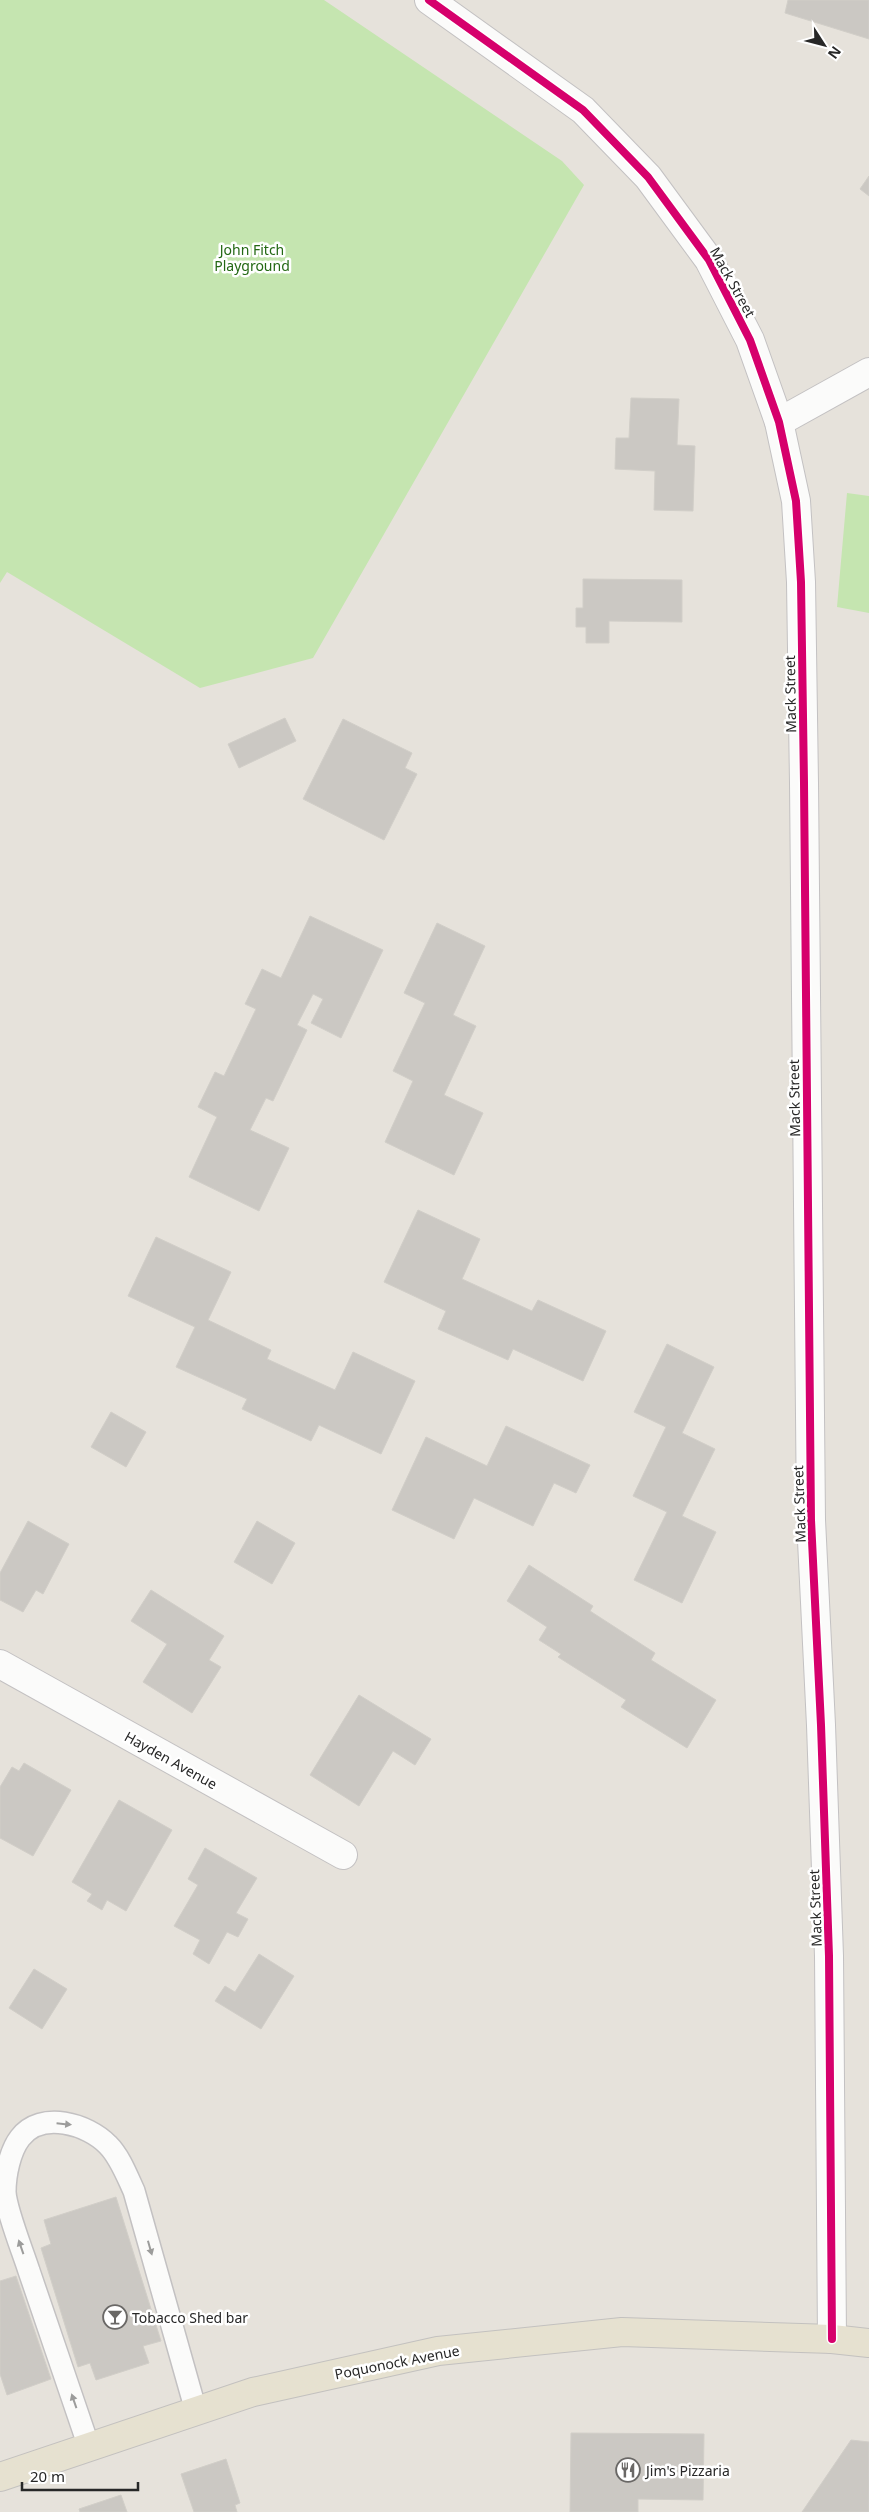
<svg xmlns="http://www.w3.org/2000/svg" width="869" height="2512" viewBox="0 0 869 2512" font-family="'Noto Sans',sans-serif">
<rect width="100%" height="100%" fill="#e6e2db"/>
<path fill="#c5e5b0" d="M0,0H324L562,161L584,185L313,658L200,688L7,572L0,583Z
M847,493L869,496V613L837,607Z"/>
<path fill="#cbc8c3" stroke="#d1cec8" d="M788,0H869V39L785,13Z
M869,176V196L860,189Z
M631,398L679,399L677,445L695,446L693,511L654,510L655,471L615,469L616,438H629Z
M583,579L682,580V622L609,621V643H586V627H576V608H583Z
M285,718L296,741L239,768L228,744Z
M343,719L412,753L405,768L417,774L384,840L303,799Z
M310,916L383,950L341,1038L311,1023L323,999L313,994L297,1025L307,1030L273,1101L266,1098L250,1130L289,1148L259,1211L189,1177L217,1117L198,1107L215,1072L224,1076L256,1009L245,1004L262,969L281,978Z
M437,923L485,946L453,1015L476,1026L444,1095L483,1113L454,1175L385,1142L413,1081L393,1071L425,1003L404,993Z
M418,1210L480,1239L462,1279L532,1311L538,1300L606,1331L583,1381L513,1349L508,1360L438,1329L446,1311L384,1282Z
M156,1237L231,1272L208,1320L271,1350L267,1359L335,1390L353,1352L415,1381L381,1454L319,1425L311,1441L242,1409L247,1399L176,1367L195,1327L128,1296Z
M667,1344L714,1367L682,1433L715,1449L682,1516L716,1532L682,1603L634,1580L667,1512L633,1496L666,1427L634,1412Z
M111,1412L146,1432L126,1467L91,1447Z
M506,1426L590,1465L576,1493L554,1483L533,1526L474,1498L454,1539L392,1510L426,1437L487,1466Z
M28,1521L69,1544L43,1594L36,1590L23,1612L0,1600V1573Z
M257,1521L295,1543L272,1584L234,1562Z
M529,1565L593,1606L590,1611L655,1653L651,1660L716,1700L687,1748L621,1707L626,1700L558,1657L561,1654L539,1640L547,1627L507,1601Z
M151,1590L224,1636L209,1660L221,1667L192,1713L143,1682L167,1644L131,1621Z
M359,1695L431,1739L415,1765L393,1751L359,1806L310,1775Z
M24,1763L71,1790L33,1856L0,1838V1787L12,1767L19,1771Z
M119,1800L172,1830L126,1911L107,1900L102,1910L87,1901L92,1894L72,1882Z
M205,1848L257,1878L236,1913L248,1919L238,1937L227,1932L209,1964L193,1954L200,1940L174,1926L198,1885L188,1879Z
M259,1954L294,1976L261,2029L215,2001L225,1986L235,1992Z
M34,1969L67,1989L42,2029L9,2008Z
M116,2197L161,2341L143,2346L149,2363L96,2380L90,2363L78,2367L41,2248L51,2244L44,2220Z
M16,2276L51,2379L7,2395L0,2374V2281Z
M571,2433L704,2434L703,2500L638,2499V2512H570Z
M851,2440L869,2442V2512H802Z
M226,2459L240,2503L235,2505L237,2512H194L181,2474Z
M121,2495L127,2512H80L79,2509Z"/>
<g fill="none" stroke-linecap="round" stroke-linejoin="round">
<g stroke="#c3c1c2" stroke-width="24">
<path id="service" d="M89,2447C69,2388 49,2330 29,2271C23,2252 6,2210 5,2192C5,2175 10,2151 20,2138C41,2110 88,2124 108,2145C120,2157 127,2176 134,2191L196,2411"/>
</g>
<g stroke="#c3c1c2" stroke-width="30">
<path id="minor" d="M779,422L869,372
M0,1664L343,1855"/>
</g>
<g stroke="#c3c1c2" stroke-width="30">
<path id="tertiary" d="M429,0L583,110L648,177L709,260L750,340L779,422L796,501L801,582L804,783L811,1520L821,1725L829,1956L832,2339"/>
</g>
<g stroke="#c3c1bf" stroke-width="30">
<path id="primary" d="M0,2477L253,2392L438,2351L622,2332L832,2339L869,2343"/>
</g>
<use href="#service" stroke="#fbfbfa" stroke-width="21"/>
<use href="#minor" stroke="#fbfbfa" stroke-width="28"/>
<use href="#tertiary" stroke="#fbfbfa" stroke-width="28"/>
<use href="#primary" stroke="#e6e1d0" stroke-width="28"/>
<g stroke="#fff" stroke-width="11">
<path id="cycleway" d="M429,0L583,110L648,177L709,260L750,340L779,422L796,501L801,582L804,783L811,1520L821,1725L829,1956L832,2339"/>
</g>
<use href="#cycleway" stroke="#d6006c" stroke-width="8"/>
</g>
<defs><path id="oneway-solid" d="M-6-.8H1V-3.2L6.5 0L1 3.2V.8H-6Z" transform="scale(1.25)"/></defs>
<g fill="#9c9c9b">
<use href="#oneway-solid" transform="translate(64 2124) rotate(6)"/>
<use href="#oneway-solid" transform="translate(21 2247) rotate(-109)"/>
<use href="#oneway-solid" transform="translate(150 2248) rotate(74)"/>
<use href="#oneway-solid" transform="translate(74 2401) rotate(-109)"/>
</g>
<defs>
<g id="bar-ring" transform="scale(1.25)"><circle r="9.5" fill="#fff" stroke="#6a6866" stroke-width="1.5"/><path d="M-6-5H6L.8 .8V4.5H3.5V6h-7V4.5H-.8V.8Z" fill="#6a6866"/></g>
<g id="restaurant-ring" transform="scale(1.25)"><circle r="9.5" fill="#fff" stroke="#6a6866" stroke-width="1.5"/><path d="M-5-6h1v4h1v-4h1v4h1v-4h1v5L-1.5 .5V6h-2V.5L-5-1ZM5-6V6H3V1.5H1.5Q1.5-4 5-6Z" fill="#6a6866"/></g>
</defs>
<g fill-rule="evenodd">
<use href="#bar-ring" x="115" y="2317"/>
<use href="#restaurant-ring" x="628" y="2470"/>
</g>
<g text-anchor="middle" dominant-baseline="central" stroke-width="5" stroke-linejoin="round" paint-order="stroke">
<g font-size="14" fill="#236813" stroke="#fff">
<text x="252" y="249">John Fitch<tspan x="252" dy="16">Playground</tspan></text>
</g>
<g font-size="14" fill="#272727" stroke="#fff">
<text transform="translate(733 282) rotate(61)">Mack Street</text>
<text transform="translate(790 694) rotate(-91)">Mack Street</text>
<text transform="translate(794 1098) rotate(-91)">Mack Street</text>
<text transform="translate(799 1504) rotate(-92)">Mack Street</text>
<text transform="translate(171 1760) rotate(29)">Hayden Avenue</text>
<text transform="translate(815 1908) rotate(-92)">Mack Street</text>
<text transform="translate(397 2362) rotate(-11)">Poquonock Avenue</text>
</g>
<g font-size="14" fill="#272727" stroke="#fff" text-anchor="start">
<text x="132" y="2317">Tobacco Shed bar</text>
<text x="646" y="2470">Jim's Pizzaria</text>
</g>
</g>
<g transform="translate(824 45) rotate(126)" stroke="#ffffff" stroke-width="4" paint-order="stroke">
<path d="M0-4L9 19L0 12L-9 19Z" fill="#272727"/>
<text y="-8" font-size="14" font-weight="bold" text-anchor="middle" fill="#272727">N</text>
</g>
<path d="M22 2482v8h116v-8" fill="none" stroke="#272727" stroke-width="2.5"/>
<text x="30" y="2482" font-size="15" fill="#272727" stroke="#ffffff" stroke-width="4" paint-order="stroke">20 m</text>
</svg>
